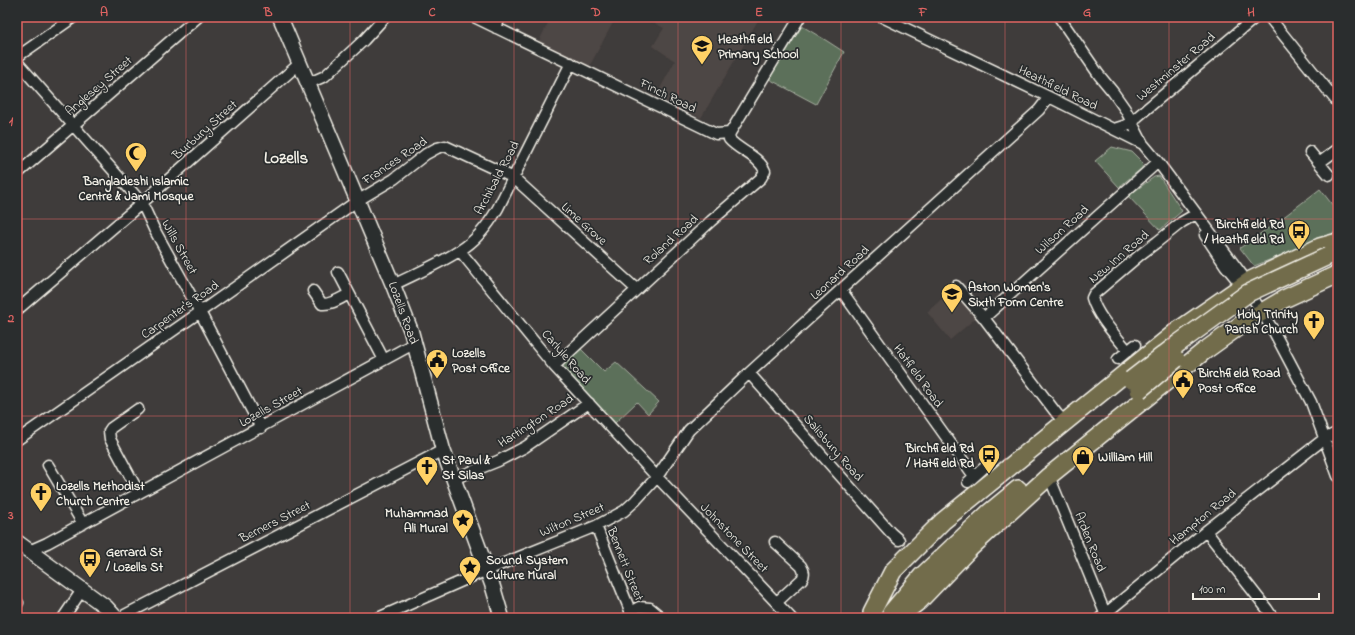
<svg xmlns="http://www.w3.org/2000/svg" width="1355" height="635" viewBox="0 0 1355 635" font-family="'Indie Flower',sans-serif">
<rect width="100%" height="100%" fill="#3f3c3b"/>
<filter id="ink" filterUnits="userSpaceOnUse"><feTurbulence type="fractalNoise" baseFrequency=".025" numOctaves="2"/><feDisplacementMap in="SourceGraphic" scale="8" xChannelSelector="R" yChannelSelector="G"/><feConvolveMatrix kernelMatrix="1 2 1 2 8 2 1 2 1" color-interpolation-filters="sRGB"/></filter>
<g filter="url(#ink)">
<path fill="#4e4644" d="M551,17H616L589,67L538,43Z
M643,17H760L701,118L656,96L675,61L653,46L664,28Z
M954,288L977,317L950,340L927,312Z"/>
<path fill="#5c705a" stroke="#a8b0a1" d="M802,26L827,41L844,52L816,104L769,79Z
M1112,147L1132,152L1143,163L1142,168L1119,187L1095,161Z
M1159,176L1182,211L1160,230L1128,196L1154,177Z
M1320,189L1338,212V233L1254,266L1240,248L1281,219Z
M580,348L604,372L616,362L659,402L648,414L637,402L615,423L559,365Z"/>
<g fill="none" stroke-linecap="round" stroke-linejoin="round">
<g stroke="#f4f1e8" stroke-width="13">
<path id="minor" d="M474,17L716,134L730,133
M882,17L1049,97L1143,144L1158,162L1242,275L1244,284L1273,330L1311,402L1338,476
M1059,17L1099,75L1113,92L1125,109L1143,144
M1269,17L1338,103
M496,28L500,17
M17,57L74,17
M17,62L142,203L154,229L200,312L261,428
M309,83L325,76L364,40L385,17
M1114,129L1133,123L1137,117L1256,17
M1310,152L1329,175
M1319,163L1338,149
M17,174L198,17
M1205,235L1225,265L1239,282L1244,284
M460,251L554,366L657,477L791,618
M338,272L384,360
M393,285C415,274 439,264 459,251C476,241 489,224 498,208L571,63
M956,286L984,318L1057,414L1065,422
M841,290L974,476
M313,291L322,304C331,305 341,298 349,294
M17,310L142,203L300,63
M984,318L1158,162
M1128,351C1116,336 1097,316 1092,298L1094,294L1141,254L1157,242L1182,222L1196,214
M1118,359L1135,345
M554,366L711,221L761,178L765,171C758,155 739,151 729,139L730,133L800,17
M749,373L891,533L899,540
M138,409L111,428L109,431L110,439L139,493
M17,440L200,312L357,201L394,179L426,154L437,148L445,146L514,178L636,289
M48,465L83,524
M1049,476L1107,618
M453,479L498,461L525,447L589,403
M968,482L986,466
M596,526L633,618
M1206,531L1267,609L1273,618
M775,542L801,566C804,571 805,574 802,579L777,602
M29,551L47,543L415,343
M17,602L18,603
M630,612L639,607L650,608L662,618
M63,618L82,590
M119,618L443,450
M378,618L487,570L596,526L624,511L635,501L657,477L689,430L749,373L1039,110L1049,97
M1100,618L1206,531L1324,439L1338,432"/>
</g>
<g stroke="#f4f1e8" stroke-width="17">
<path id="secondary" d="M280,17L393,285L411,331L443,450L492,584L502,618
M17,542L106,607L116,618"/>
</g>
<g stroke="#f4f1e8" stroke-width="20">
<path id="trunk" d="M872,612L893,571L943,521L1176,332L1251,280L1320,247L1338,242
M891,613L922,576L990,512L1018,489
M897,618L919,601L970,548L1049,476L1203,352L1242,324L1284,299L1338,274"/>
</g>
<use href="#minor" stroke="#2a2d2e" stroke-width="10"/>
<use href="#secondary" stroke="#2a2d2e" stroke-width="14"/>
<use href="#trunk" stroke="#726c4b" stroke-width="17"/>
<g stroke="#f4f1e8" stroke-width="20" stroke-linecap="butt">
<path id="trunk-bridge" d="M1131,380L1179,343L1248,293L1328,256
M1139,390L1176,359"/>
</g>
<use href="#trunk-bridge" stroke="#726c4b" stroke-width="17"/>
</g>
</g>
<path fill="none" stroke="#df6462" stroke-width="1" stroke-opacity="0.55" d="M186,17V618M350,17V618M514,17V618M678,17V618M841,17V618M1005,17V618M1169,17V618M17,219H1338M17,416H1338"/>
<defs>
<g id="school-pin" transform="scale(1.15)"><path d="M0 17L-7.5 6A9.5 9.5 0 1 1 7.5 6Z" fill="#ffd166" stroke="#2a2d2e"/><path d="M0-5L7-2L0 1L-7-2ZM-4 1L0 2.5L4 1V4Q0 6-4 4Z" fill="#111"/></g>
<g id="mosque-pin" transform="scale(1.15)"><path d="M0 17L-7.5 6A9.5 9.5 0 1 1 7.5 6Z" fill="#ffd166" stroke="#2a2d2e"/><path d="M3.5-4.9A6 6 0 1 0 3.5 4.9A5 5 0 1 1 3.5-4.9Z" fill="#111"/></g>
<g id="bus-pin" transform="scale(1.15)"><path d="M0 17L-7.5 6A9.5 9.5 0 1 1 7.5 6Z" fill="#ffd166" stroke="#2a2d2e"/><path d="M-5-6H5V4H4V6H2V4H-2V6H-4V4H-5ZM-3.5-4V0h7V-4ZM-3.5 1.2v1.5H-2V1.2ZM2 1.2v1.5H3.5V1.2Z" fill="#111"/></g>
<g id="church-pin" transform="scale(1.15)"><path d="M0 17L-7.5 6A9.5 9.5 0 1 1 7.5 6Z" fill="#ffd166" stroke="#2a2d2e"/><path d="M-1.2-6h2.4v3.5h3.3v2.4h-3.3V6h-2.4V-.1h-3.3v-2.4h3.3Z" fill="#111"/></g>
<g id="civic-pin" transform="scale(1.15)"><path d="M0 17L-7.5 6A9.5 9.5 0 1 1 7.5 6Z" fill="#ffd166" stroke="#2a2d2e"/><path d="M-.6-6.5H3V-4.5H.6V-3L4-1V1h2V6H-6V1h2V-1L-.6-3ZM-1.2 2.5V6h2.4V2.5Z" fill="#111"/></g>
<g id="shop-pin" transform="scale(1.15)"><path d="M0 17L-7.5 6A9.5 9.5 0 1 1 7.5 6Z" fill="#ffd166" stroke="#2a2d2e"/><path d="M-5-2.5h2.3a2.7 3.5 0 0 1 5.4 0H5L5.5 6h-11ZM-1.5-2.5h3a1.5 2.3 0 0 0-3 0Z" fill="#111"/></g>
<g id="sight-pin" transform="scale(1.15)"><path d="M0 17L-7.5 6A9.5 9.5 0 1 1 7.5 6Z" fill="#ffd166" stroke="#2a2d2e"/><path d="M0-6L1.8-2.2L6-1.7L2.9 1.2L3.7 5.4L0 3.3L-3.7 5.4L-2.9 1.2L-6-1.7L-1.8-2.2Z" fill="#111"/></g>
</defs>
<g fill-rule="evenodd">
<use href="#school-pin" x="702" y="46"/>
<use href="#mosque-pin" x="136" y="153"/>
<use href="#bus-pin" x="1299" y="231"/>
<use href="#school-pin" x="952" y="294"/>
<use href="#church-pin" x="1314" y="321"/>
<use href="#civic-pin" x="437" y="360"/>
<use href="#civic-pin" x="1183" y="380"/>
<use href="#bus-pin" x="989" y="455"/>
<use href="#shop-pin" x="1083" y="457"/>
<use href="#church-pin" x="427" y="467"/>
<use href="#church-pin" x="41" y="493"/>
<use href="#sight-pin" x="463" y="520"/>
<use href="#bus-pin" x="90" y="559"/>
<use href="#sight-pin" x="470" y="567"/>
</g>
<g text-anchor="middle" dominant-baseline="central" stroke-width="3.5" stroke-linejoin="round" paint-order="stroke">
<g font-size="13" font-weight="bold" fill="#f4f1e8" stroke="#2a2d2e" text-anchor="start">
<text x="718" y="39">Heathfield<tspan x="718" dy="15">Primary School</tspan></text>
<text x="136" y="181" text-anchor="middle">Bangladeshi Islamic<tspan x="136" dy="15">Centre &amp; Jami Mosque</tspan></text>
<text x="1284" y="224" text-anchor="end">Birchfield Rd<tspan x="1284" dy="15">/ Heathfield Rd</tspan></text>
<text x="968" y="287">Aston Women's<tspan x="968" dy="15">Sixth Form Centre</tspan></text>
<text x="1298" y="314" text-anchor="end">Holy Trinity<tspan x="1298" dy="15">Parish Church</tspan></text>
<text x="452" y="353">Lozells<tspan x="452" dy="15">Post Office</tspan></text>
<text x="1198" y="373">Birchfield Road<tspan x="1198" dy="15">Post Office</tspan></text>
<text x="974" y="448" text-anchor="end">Birchfield Rd<tspan x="974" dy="15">/ Hatfield Rd</tspan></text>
<text x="1098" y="457">William Hill</text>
<text x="442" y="460">St Paul &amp;<tspan x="442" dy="15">St Silas</tspan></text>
<text x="56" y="486">Lozells Methodist<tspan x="56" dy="15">Church Centre</tspan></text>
<text x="448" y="513" text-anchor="end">Muhammad<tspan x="448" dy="15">Ali Mural</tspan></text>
<text x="106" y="552">Gerrard St<tspan x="106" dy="15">/ Lozells St</tspan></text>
<text x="486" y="560">Sound System<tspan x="486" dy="15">Culture Mural</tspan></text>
</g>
<g font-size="13" fill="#f4f1e8" stroke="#2a2d2e">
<text transform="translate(1176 67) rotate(-40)">Westminster Road</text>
<text transform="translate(99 86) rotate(-41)">Anglesey Street</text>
<text transform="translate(1058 88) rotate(26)">Heathfield Road</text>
<text transform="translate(668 96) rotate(26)">Finch Road</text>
<text transform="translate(205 130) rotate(-42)">Burbury Street</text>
<text transform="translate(395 161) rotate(-34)">Frances Road</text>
<text transform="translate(497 178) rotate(-62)">Archibald Road</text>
<text transform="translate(584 224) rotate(42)">Lime Grove</text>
<text transform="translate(1062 230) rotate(-42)">Wilson Road</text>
<text transform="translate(671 240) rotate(-42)">Roland Road</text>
<text transform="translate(179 247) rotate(61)">Wills Street</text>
<text transform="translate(1119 257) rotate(-40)">New Inn Road</text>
<text transform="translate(840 273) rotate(-42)">Leonard Road</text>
<text transform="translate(180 310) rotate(-35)">Carpenter's Road</text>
<text transform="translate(403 313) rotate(70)">Lozells Road</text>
<text transform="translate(566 357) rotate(49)">Carlyle Road</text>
<text transform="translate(918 376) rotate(54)">Hatfield Road</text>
<text transform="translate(271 407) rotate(-29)">Lozells Street</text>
<text transform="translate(536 421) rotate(-33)">Hartington Road</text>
<text transform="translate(833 448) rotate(49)">Salisbury Road</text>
<text transform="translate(1203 517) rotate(-39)">Hampton Road</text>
<text transform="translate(572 520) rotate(-23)">Wilton Street</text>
<text transform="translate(275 522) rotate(-27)">Berners Street</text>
<text transform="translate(734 538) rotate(46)">Johnstone Street</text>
<text transform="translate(1090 542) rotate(68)">Arden Road</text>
<text transform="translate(625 564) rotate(68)">Bennett Street</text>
</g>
<g font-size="17" font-weight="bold" fill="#f4f1e8" stroke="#2a2d2e">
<text x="286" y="158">Lozells</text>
</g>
</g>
<rect width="1355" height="635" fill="none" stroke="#2a2d2e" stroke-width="44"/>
<path d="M1193 593v6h126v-6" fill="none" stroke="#f4f1e8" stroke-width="2"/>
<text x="1199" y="593" font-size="12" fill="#f4f1e8" stroke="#2a2d2e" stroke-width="3" paint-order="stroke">100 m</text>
<rect x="22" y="22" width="1311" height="591" fill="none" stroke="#df6462" stroke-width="1.5"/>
<g font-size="13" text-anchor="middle" font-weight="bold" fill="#df6462">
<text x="104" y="16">A</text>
<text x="268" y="16">B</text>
<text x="432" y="16">C</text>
<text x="596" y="16">D</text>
<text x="759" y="16">E</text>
<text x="923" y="16">F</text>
<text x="1087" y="16">G</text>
<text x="1251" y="16">H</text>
<text x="11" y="125">1</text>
<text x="11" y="322">2</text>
<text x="11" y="519">3</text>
</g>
</svg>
